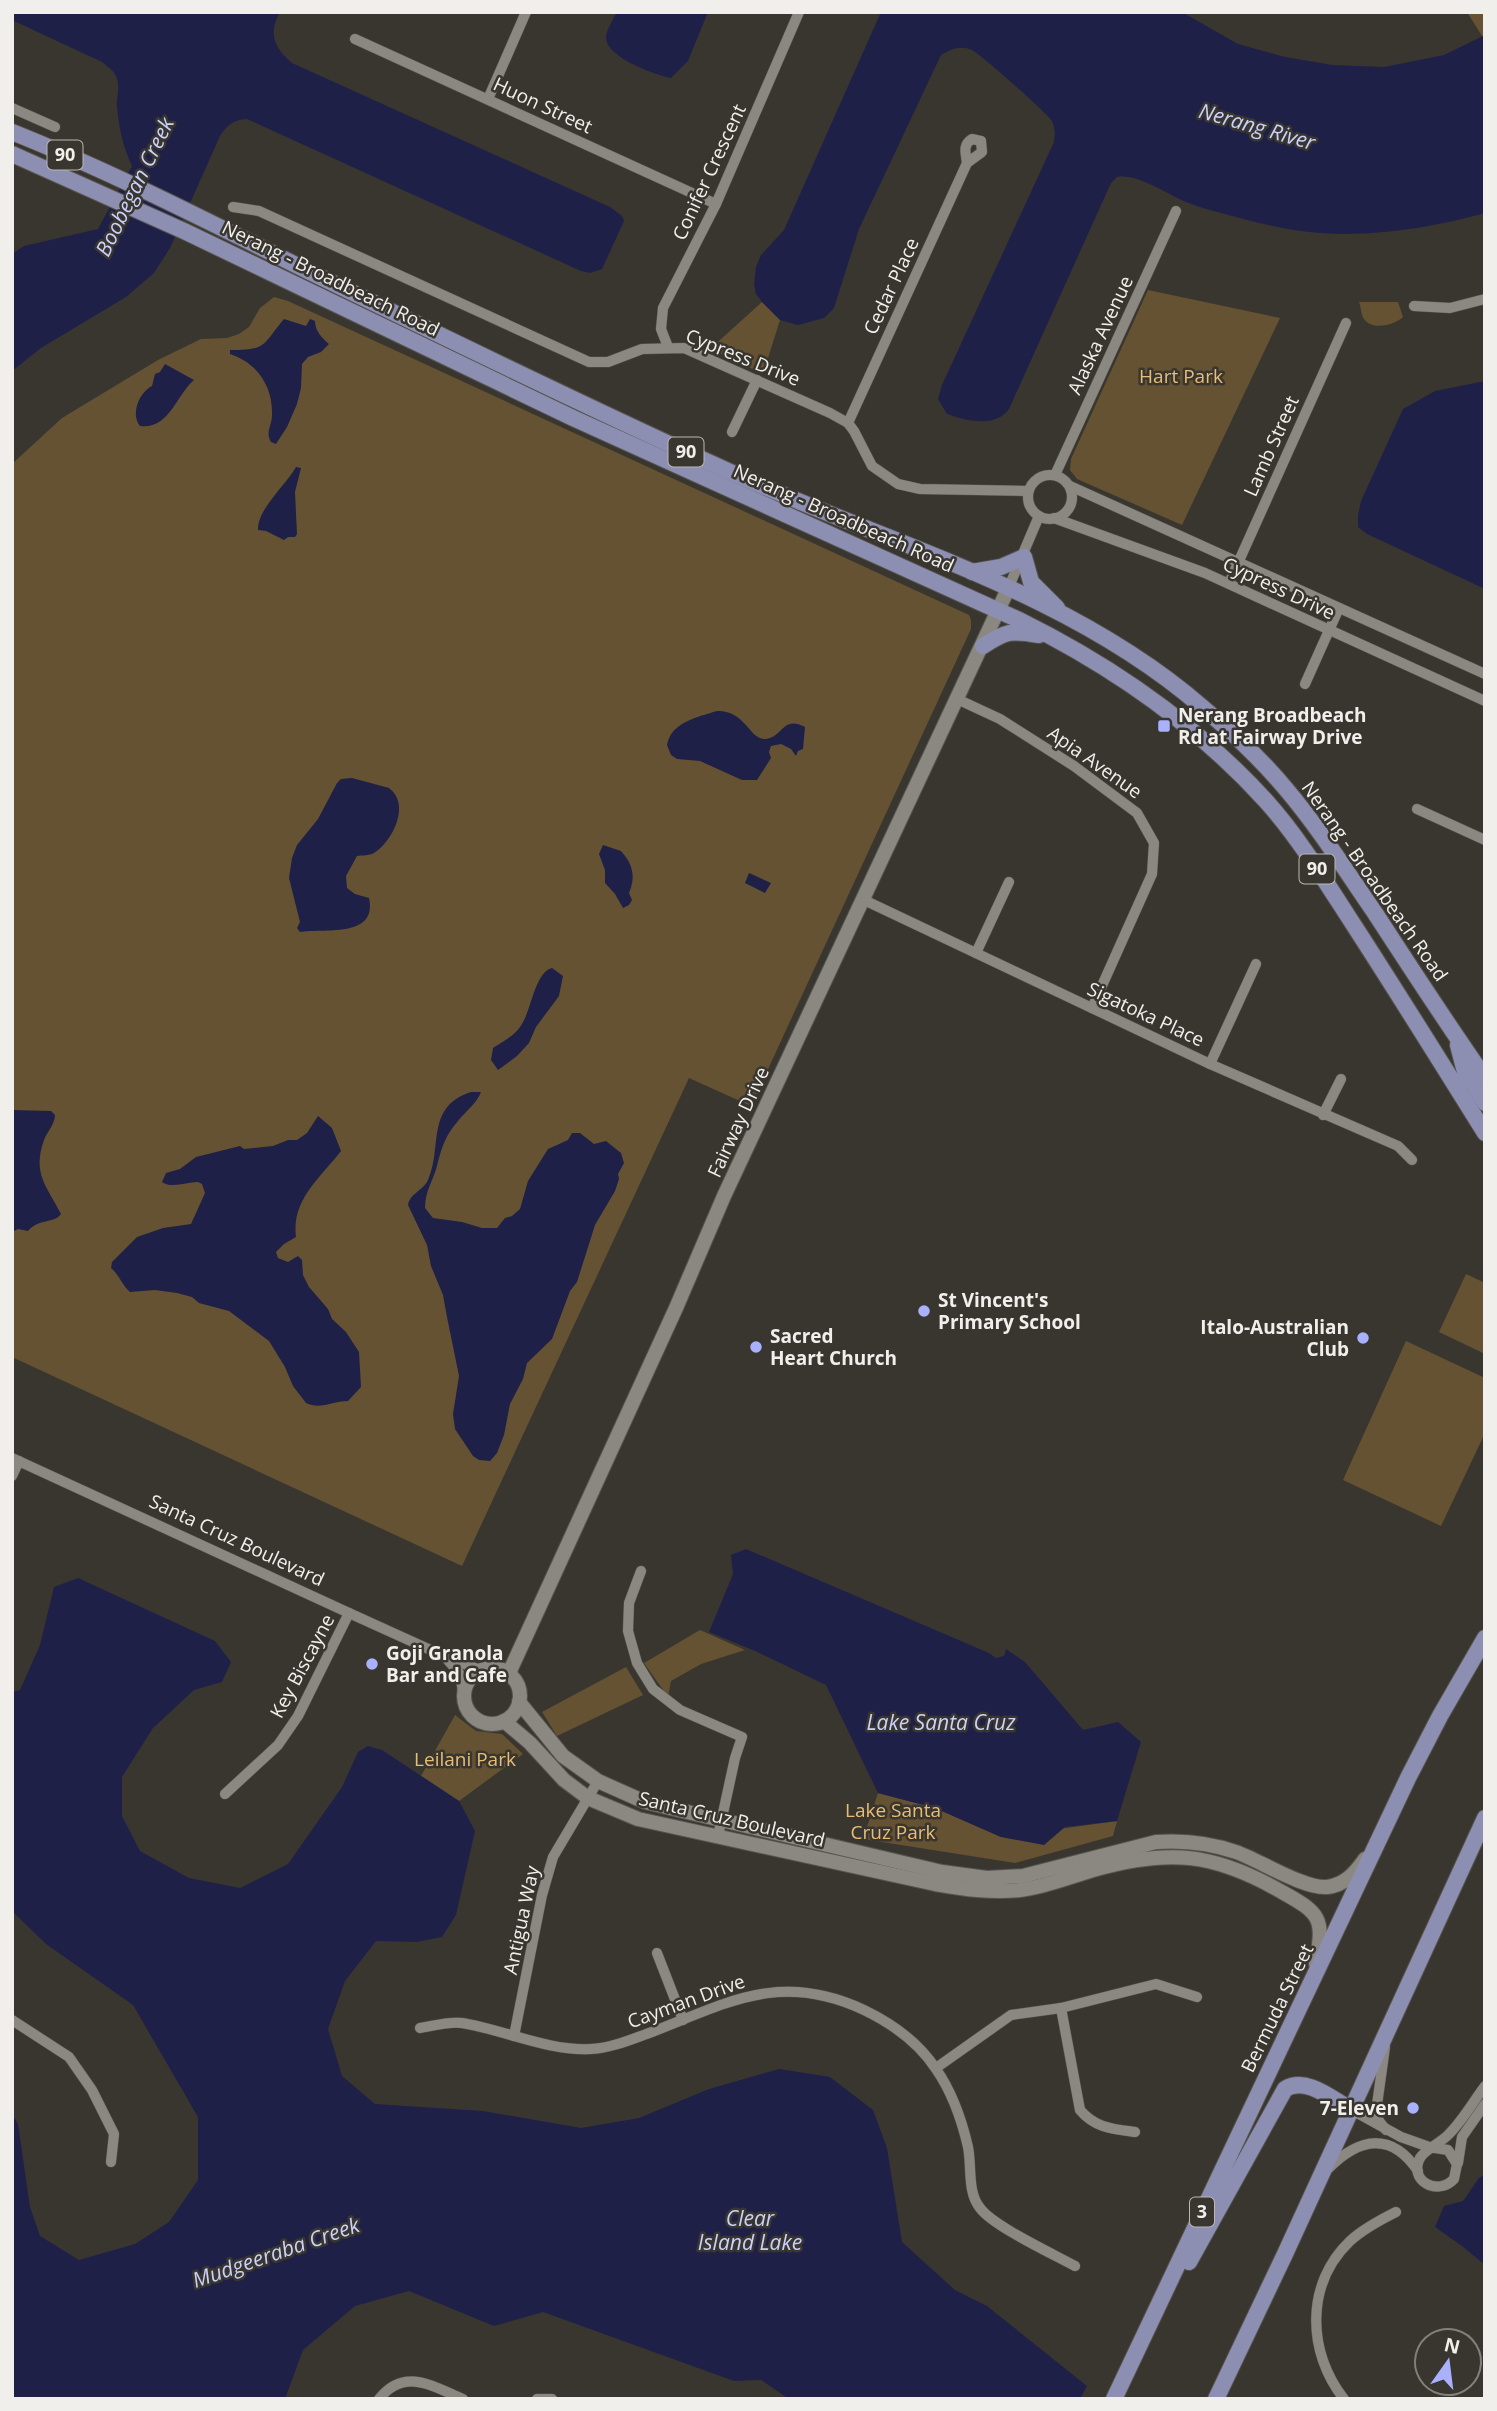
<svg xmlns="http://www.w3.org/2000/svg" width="1497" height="2411" viewBox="0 0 1497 2411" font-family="'Open Sans',sans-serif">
<rect width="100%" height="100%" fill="#393630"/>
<!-- green -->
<g fill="#655232">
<polygon points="1467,12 1485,12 1485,35 1482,36"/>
<polygon points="1148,290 1280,318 1182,525 1077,479 1070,470 1071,459"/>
<polygon points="274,297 288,301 969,615 971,620 971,629 751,1106 689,1078 462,1566 12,1357 12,464 62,418 158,360 201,339 227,338 239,334 249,327 260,308"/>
<polygon points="762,302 780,320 763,374 710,349"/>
<path d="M1359,302H1398L1403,317C1395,325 1372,331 1364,319C1361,315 1361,307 1359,302Z"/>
<polygon points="1466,1274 1485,1283 1485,1354 1439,1332"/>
<polygon points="1406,1341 1485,1378 1485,1433 1441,1526 1343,1480"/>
<polygon points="700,1630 745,1650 701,1664 671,1681 668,1697 644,1663"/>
<polygon points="626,1667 643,1695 557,1736 542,1712"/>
<polygon points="455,1715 476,1731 502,1734 523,1754 459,1801 421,1776"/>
<polygon points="878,1793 935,1808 1001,1837 1117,1821 1113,1836 1015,1863 863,1839"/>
</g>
<!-- water -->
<g fill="#1f2047">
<path d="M12,12H280C268,33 274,48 292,63L610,207L622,216L624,221L602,269L590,273L581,271L247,119C233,120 228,124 220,136L170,248L154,273L126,297L41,348L12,371V254L24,246L98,229L132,166C123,147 119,128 117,107C116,97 120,88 117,79C115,71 108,67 102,62L12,20Z"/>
<path d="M617,12H708L688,61L671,78C655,75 606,57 606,38C606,30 613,20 617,12Z"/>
<path d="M881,12H1182L1238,44L1285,57L1333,65L1384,67L1444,55L1485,35V213C1436,227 1373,237 1321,233C1286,231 1251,221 1217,212C1206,209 1196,206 1186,202C1167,194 1137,173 1117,177L1111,183L1009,409C995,428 967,421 947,414L938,399L942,385L1054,142C1055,134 1055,128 1052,121C1048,114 979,53 972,50C961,45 951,49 941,55L859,229L834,308L824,318L798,325L780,320L762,302L756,294L754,284L756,267L761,255L784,230Z"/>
<path d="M284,319L306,326L310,319L315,321C315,331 322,338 329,344L321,352L308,357L302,364L301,388L297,404L287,427L276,444L271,442C265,432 272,426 272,415C273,386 257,363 230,354V350C268,350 262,345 284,319Z"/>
<path d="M165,364L194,380C177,394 169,430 140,426C130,413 140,392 152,386L155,374L160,372Z"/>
<polygon points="1485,381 1485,589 1367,534 1358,527 1358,515 1361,501 1403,409 1435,391"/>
<path d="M296,467L301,468L295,492L297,534L295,537H288L284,540L266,531L258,530C257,509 287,484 296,467Z"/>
<path d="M717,711C745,710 749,739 765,739C783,738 782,715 805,727L803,749L798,751L796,756L791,749L781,744L771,746L769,752L771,758L757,780H742L700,761L677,759L671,755L667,745C671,722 698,717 717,711Z"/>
<path d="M352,778L389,788C411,804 393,841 374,853C368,856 363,855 357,856L346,876L347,888L355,894L369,898C378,939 322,928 300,932L297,928L300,922L289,878L292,858L297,845L318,819L337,783L341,779Z"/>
<path d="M603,845L621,851C633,864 636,877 629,893L632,900L629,905L623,908L615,894L605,883V870L599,854Z"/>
<polygon points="749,873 771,883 765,893 745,883"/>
<path d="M552,968L563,976L559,996L536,1027L529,1043L517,1056L498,1070L491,1060L493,1048C503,1041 513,1037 520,1027C532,1011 534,973 552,968Z"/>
<path d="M471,1092H481C477,1103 465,1112 458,1121C445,1136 442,1147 437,1166C433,1181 425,1191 425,1208L433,1218L462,1222L482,1228H497L505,1218L512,1216L520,1209L528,1181L548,1149L568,1140L572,1133H580L594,1144L606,1141L621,1153L624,1163L618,1174L619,1179L615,1191L595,1225L577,1282L570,1291L552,1339L527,1363L523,1379L510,1404L504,1435L497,1453L490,1461L479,1460L473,1456L455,1429L453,1414L459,1376L447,1317L443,1295L431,1266L427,1245L408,1205C410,1193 423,1191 428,1180C443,1147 425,1107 471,1092Z"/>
<path d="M12,1110L51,1111L55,1115C55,1124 47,1132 44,1140C32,1174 47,1186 61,1214C54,1224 39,1218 28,1231L18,1229L12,1232Z"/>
<path d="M318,1116L332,1128L341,1151C321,1177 291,1200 296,1237L284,1244L276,1252L278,1258L288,1262L298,1256L302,1260L303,1275L309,1287L328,1309L332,1319L346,1332L359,1352L361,1387L348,1401C332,1401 321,1410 306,1403L293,1386L285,1367L269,1341L229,1311L199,1303L192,1297L177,1293L155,1290L130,1292C122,1285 120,1276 111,1268L112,1262L137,1237L163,1228L191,1224L205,1193L202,1184L198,1182C186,1182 172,1189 162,1182L166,1173L180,1169L196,1157L240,1146L244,1149L273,1146L288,1140H297L307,1133Z"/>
<polygon points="746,1549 989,1653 996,1658 1004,1656 1006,1649 1025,1662 1083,1730 1118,1722 1141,1742 1117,1821 1065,1827 1044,1845 1001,1837 935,1808 878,1793 826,1685 755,1651 709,1632 733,1574 731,1555"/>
<polygon points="78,1578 215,1641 231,1662 222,1682 194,1690 153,1728 122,1777 122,1816 140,1851 189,1878 240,1888 288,1864 342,1787 358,1752 368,1746 382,1750 459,1801 475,1831 456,1915 442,1937 417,1942 376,1941 345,1981 328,2029 342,2076 375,2104 483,2111 581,2128 639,2118 709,2089 779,2069 830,2077 873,2110 887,2148 902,2242 955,2290 987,2306 1087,2386 1080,2399 789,2399 761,2380 734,2381 543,2312 494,2326 409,2291 355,2306 303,2350 285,2399 12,2399 12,2114 18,2124 30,2207 40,2236 79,2260 135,2244 169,2222 198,2180 198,2117 133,2005 46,1944 12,1911 12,1692 20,1690 40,1645 54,1587"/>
<polygon points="1485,2174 1485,2265 1462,2246 1435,2227 1444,2206 1463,2201 1479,2178"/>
</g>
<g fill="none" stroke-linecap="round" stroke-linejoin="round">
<defs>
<g id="street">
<polyline points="355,39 716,204"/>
<polyline points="488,99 526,12"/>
<polyline points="12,108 55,127"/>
<polyline points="233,207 259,211 589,362 608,362 642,349 684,348 830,413 848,423 854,431 872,466 898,484 920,489 1028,491"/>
<polyline points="1414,306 1450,308 1485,299"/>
<polyline points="668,347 661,329 663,308 716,204 799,12"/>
<path d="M848,423L967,163L982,152L981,141L972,139C962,145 966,154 967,163"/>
<polyline points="732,432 757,380"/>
<circle cx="1050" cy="497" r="22"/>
<polyline points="1055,475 1176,211"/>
<polyline points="1070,486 1485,674"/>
<polyline points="1054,518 1205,573 1485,701"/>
<polyline points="1229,583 1346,323"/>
<polyline points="1008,589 1039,516"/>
<polyline points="1305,684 1339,608"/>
<polyline points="957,699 1000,719 1074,766 1137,813 1154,843 1152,874 1092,1008"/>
<polyline points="1417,809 1485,840"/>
<polyline points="864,900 1210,1064 1398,1146 1412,1160"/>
<polyline points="976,953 1009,882"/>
<polyline points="1210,1064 1256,964"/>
<polyline points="1323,1115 1341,1079"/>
<polyline points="12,1458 349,1613 446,1657 480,1670"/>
<polyline points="12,1476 19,1461"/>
<polyline points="641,1571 629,1603 628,1631 637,1663 653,1689 680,1710 742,1737 735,1758 718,1836"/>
<polyline points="446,1658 459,1673 463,1690"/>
<polyline points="225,1794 278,1745 298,1716 349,1613"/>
<polyline points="657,1953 683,2020"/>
<path d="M1061,2008L1080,2110C1095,2128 1113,2129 1135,2132"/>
<polyline points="12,2020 69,2057 92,2090 114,2134 111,2162"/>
<path d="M420,2028C433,2026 449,2021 462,2023C505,2030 547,2051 591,2049C612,2048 632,2039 652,2032C729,2002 781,1971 864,2010C891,2023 919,2043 936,2069C952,2092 962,2121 968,2147C972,2167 967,2192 980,2208C993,2226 1053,2254 1075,2266"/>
<polyline points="514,2036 542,1895 553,1857 598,1781"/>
<polyline points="1385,2047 1376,2112 1379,2121 1386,2130"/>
<polyline points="936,2068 1011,2015 1061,2008 1156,1984 1197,1997"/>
<polyline points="1350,2109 1401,2137 1432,2148"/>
<path d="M1435,2148L1448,2150L1457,2164L1454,2179C1437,2197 1408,2180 1420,2158C1425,2149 1441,2143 1449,2134C1463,2120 1473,2102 1485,2086"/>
<polyline points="1458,2163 1462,2137 1485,2104"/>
<path d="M1329,2168C1359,2138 1391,2131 1418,2171"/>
<path d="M379,2399C404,2367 432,2386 463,2399"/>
<polyline points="537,2399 552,2399"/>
<path d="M1344,2399C1307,2352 1305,2284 1350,2241C1363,2229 1380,2220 1396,2212"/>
</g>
<g id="secondary">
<circle cx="492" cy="1696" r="28"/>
<polyline points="509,1673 676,1308 724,1196 1008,589"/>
<path d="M519,1702L563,1756L598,1781L645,1802L942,1872L987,1878L1023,1876L1156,1842C1184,1840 1210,1843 1236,1852C1259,1860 1304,1889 1327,1887C1345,1885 1355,1873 1365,1859"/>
<path d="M504,1721L530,1743L564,1780L588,1798L638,1819L935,1884C964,1889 991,1893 1020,1890C1045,1887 1069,1877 1093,1870C1168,1849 1213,1852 1282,1892C1322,1914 1324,1919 1316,1964"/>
</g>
<g id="primary">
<path d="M12,132C112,172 209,222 306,270C446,338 586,407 728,471C888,544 1067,590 1202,707C1232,732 1261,759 1286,789C1319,828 1346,871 1375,913C1411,968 1447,1024 1485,1078"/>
<path d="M12,154L184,231L573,418L1019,620C1112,666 1196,724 1266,801C1300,839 1327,884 1355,927C1399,995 1442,1064 1485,1133"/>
<polyline points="972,572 1001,567 1024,557 1031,582 1057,608"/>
<path d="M983,646C1006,631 1011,630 1039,635"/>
<polyline points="1458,1045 1465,1072 1485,1103"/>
<path d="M1189,2262L1285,2089C1306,2076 1332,2099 1350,2109"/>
<polyline points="1114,2399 1408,1778 1440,1716 1485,1638"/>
<polyline points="1216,2399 1285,2254 1485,1818"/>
</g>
</defs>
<!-- street casing -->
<use href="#street" stroke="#56544f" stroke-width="11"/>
<!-- secondary casing -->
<use href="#secondary" stroke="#56544f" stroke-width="16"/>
<!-- primary casing -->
<use href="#primary" stroke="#56544f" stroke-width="18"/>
<!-- street -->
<use href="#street" stroke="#8b8781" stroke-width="10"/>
<!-- secondary -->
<use href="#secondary" stroke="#8b8781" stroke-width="14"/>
<!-- primary -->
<use href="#primary" stroke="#8d8fb2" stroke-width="16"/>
</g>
<!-- markers -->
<g fill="#a9b0fc" stroke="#393630" stroke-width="2.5">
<rect x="1157" y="719" width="14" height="14" rx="3.5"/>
<circle cx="924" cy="1311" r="7"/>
<circle cx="1363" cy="1338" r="7"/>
<circle cx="756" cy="1347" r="7"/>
<circle cx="372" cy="1664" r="7"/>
<circle cx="1413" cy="2108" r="7"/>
</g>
<g text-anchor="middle" stroke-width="5" stroke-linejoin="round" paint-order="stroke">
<!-- shield labels -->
<g fill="#393630" stroke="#bab8b4" stroke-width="2">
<rect x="47.5" y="140.5" width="35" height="29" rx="5"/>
<rect x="668.5" y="437.5" width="35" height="29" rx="5"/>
<rect x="1299.5" y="854.5" width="35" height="29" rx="5"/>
<rect x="1190" y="2197.5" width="24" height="29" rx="5"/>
</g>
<g font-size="18" font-weight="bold" fill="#f1efec">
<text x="65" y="161">90</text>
<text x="686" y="458">90</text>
<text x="1317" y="875">90</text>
<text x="1202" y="2218">3</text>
</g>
<!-- street labels -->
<g font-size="19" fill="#f1efec" stroke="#393630">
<text transform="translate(543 105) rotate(25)" y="7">Huon Street</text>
<text transform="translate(709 172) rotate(-65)" y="7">Conifer Crescent</text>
<text transform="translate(331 278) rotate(26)" y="7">Nerang - Broadbeach Road</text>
<text transform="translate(891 286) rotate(-65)" y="7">Cedar Place</text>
<text transform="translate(1100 335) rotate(-65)" y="7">Alaska Avenue</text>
<text transform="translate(743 357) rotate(22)" y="7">Cypress Drive</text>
<text transform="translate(1271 446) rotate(-66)" y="7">Lamb Street</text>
<text transform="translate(844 518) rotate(24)" y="7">Nerang - Broadbeach Road</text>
<text transform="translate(1279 588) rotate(25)" y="7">Cypress Drive</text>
<text transform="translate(1095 762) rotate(35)" y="7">Apia Avenue</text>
<text transform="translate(1375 881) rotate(55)" y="7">Nerang - Broadbeach Road</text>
<text transform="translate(1146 1014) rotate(25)" y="7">Sigatoka Place</text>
<text transform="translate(738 1122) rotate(-65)" y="7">Fairway Drive</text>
<text transform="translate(237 1540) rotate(25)" y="7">Santa Cruz Boulevard</text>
<text transform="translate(302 1666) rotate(-62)" y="7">Key Biscayne</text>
<text transform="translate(732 1819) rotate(13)" y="7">Santa Cruz Boulevard</text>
<text transform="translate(521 1920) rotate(-78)" y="7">Antigua Way</text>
<text transform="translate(686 2001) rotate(-20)" y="7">Cayman Drive</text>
<text transform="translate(1277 2008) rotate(-64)" y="7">Bermuda Street</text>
</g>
<!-- park labels -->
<g font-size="19" fill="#e8bd76" stroke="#393630">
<text x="1181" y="383">Hart Park</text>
<text x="465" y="1766">Leilani Park</text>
<text x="893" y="1817">Lake Santa<tspan x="893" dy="22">Cruz Park</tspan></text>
</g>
<!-- poi labels -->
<g font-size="19" font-weight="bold" fill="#f1efec" stroke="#393630" text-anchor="start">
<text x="1178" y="722">Nerang Broadbeach<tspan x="1178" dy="22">Rd at Fairway Drive</tspan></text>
<text x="938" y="1307">St Vincent's<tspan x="938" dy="22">Primary School</tspan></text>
<text x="1349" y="1334" text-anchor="end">Italo-Australian<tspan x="1349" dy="22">Club</tspan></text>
<text x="770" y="1343">Sacred<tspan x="770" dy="22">Heart Church</tspan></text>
<text x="386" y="1660">Goji Granola<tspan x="386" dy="22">Bar and Cafe</tspan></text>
<text x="1399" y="2115" text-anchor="end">7-Eleven</text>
</g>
<!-- water labels -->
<g font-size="21" font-style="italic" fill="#cbd1fd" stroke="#393630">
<text transform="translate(1257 127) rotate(16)" y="7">Nerang River</text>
<text transform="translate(135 187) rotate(-64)" y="7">Boobegan Creek</text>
<text x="941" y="1730">Lake Santa Cruz</text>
<text x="750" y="2226">Clear<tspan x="750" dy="24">Island Lake</tspan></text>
<text transform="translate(276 2253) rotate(-19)" y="7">Mudgeeraba Creek</text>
</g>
</g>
<!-- border -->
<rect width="1497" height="2411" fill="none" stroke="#f1efec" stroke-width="28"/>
<!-- north arrow -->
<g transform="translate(1448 2362) rotate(14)"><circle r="33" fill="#393630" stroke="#83807b" stroke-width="2"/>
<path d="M0-5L12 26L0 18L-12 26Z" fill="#a9b0fc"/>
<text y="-10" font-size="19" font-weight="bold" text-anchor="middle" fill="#f1efec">N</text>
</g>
</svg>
